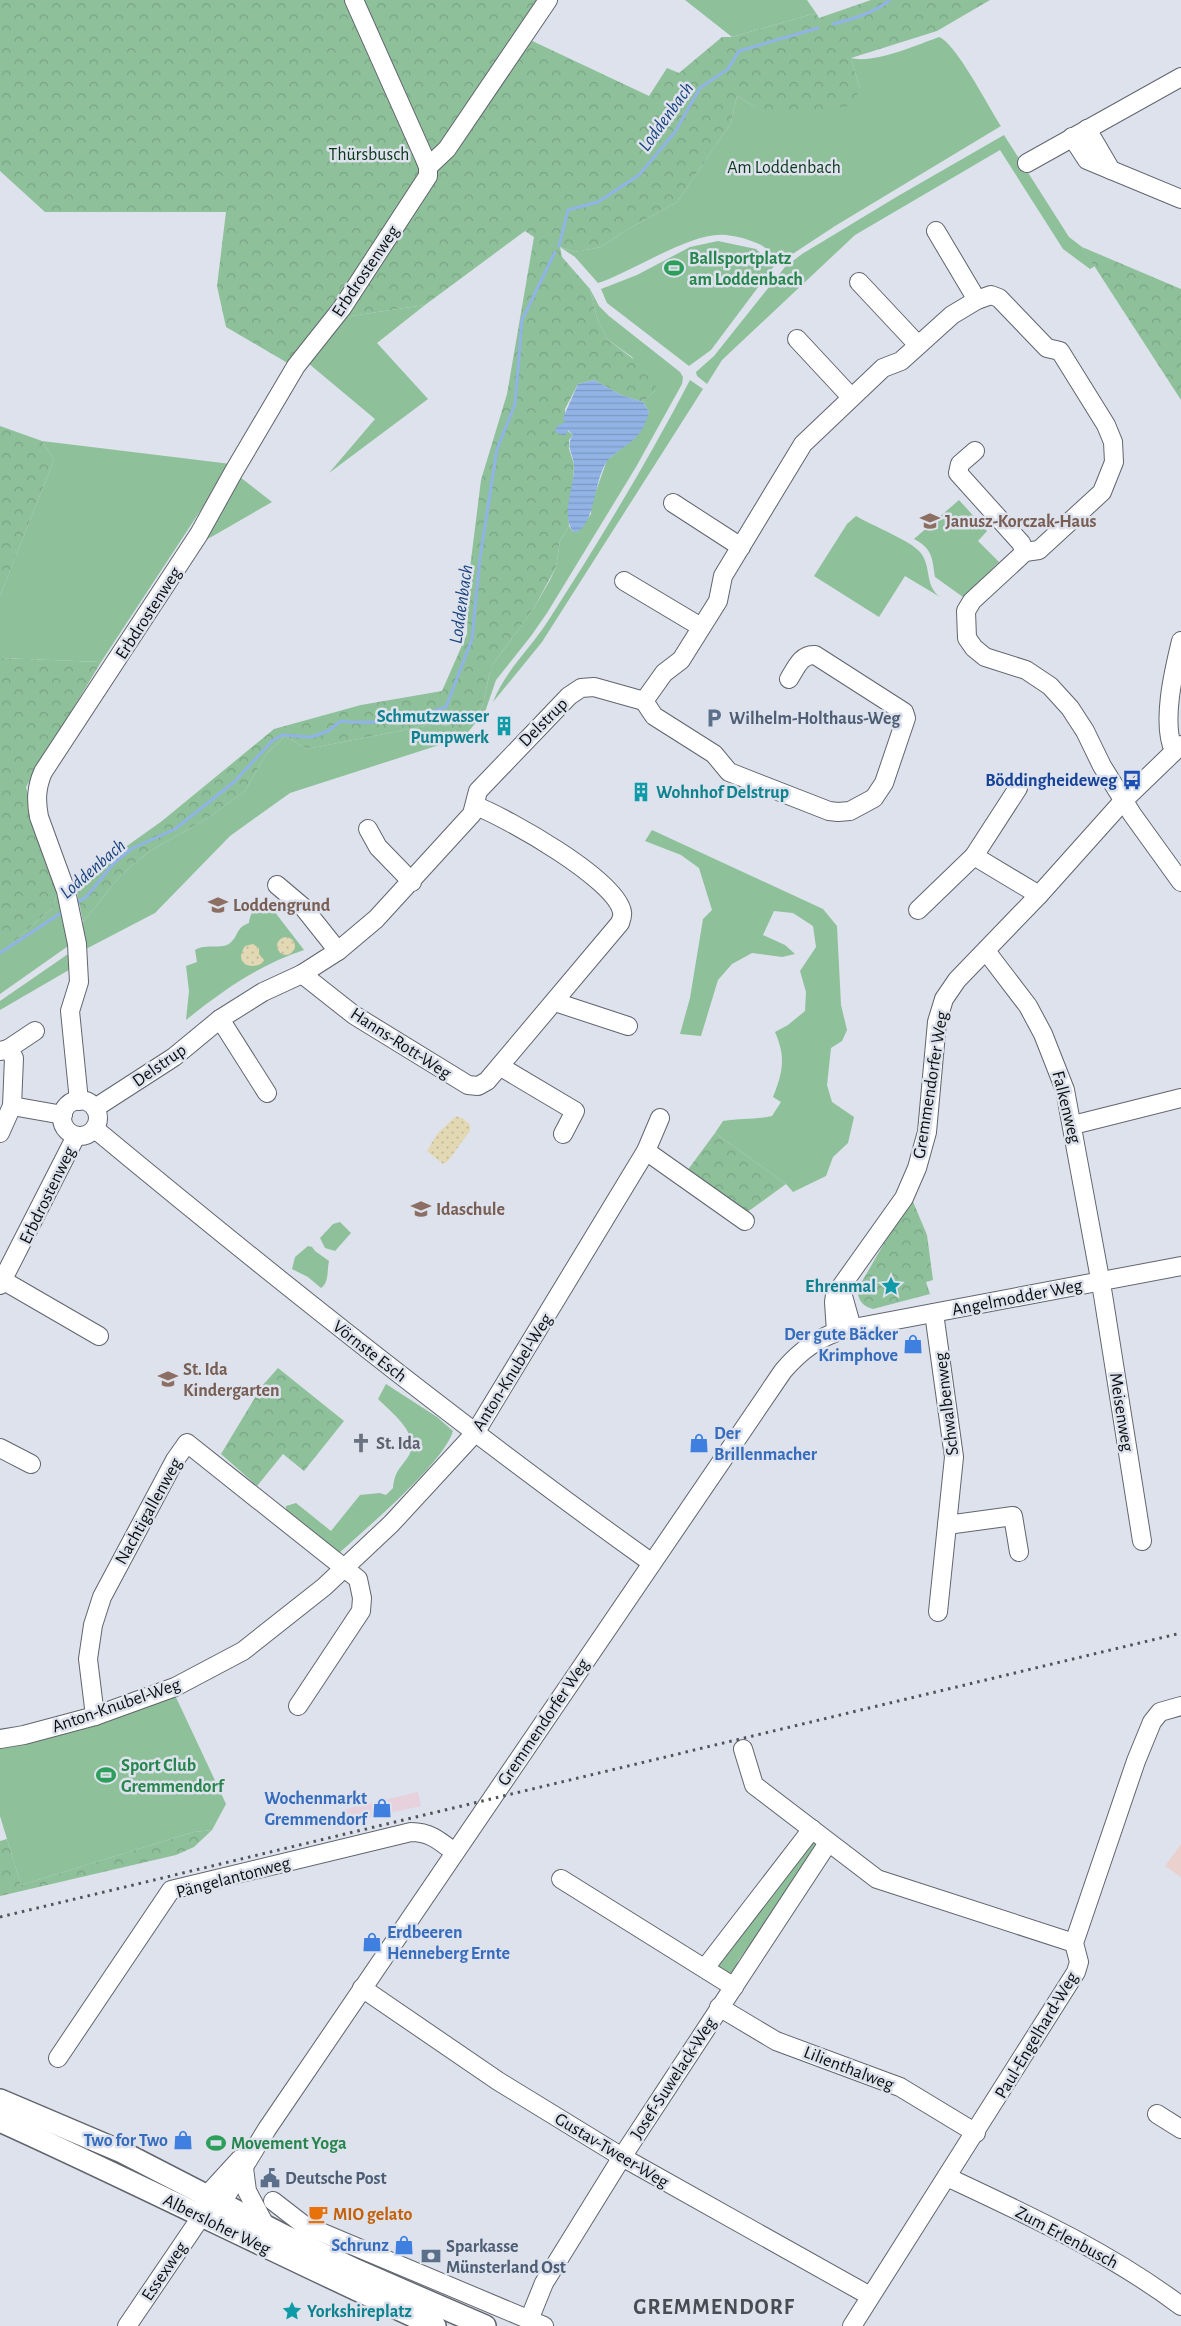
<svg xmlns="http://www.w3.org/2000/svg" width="1181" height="2326" viewBox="0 0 1181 2326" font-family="'Alegreya Sans',sans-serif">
<defs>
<pattern id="forest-crowns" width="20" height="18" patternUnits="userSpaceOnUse" patternTransform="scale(1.25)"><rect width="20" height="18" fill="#8ec09a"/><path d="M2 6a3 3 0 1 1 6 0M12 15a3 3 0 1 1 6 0" fill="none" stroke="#79a484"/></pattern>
<pattern id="sand-dots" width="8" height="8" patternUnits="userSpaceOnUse" patternTransform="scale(1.25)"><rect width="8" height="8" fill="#e2d8b3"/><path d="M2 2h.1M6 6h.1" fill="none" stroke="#c1b899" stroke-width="1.8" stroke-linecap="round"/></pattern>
<pattern id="water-rules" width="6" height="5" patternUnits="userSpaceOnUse" patternTransform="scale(1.25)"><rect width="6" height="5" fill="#91b3e5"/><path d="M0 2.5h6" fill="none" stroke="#7c99c3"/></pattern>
</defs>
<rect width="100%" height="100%" fill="#dde2ec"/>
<!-- commercial -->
<polygon fill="#e7d1dd" points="418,1792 421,1806 346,1823 342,1810"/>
<!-- industrial -->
<polygon fill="#ebd1ce" points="1181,1844 1181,1877 1165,1866"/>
<!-- green -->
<g fill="#8ec09a">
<polygon points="685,0 807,0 816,13 732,37"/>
<path d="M939,37C956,43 989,108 1001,126L835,226L785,259C775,259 768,248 759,244C748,239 737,236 726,235C691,231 633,272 598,283L575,257L560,247L575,252L601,247L623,232L677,202L731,123L737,96L756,107L860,89L851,58C873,64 917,45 939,37Z"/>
<polygon points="1004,135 1069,237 1082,247 1095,266 1090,269 1063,249 1000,150 855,235 722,360 707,384 697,376 696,372 714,356 785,267 802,254 898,196"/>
<polygon points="718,241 756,249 774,266 711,350 689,366 607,303 601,289 637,275 690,247"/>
<polygon points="590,289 599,306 609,316 680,372 683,377 682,384 636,467 547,613 531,636 496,680 485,712 473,726 483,704 491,667 534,608 550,580 556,567 560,541 569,526 573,532 577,532 591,514 591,505 607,460 617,452 649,412 643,402 655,391 632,357 607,339 597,318"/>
<polygon points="425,305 377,343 428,399 329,473 375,419 308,363 344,317"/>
<path d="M690,380L703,389L542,642L493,702C505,671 530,649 548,621C598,543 647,463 690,380Z"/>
<polygon points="42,441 231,464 101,662 0,658 0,596 54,460"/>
<polygon points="240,477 272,502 206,540"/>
<path d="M959,500L987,531L978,541L999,562L963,597L935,577C932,558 933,549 914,539Z"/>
<path d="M856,516C871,525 911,541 920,552C932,566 924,585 940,597L905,576L879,617L814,576L847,524Z"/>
<polygon points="435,724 449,726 464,737 290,793 230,836 155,913 84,950 83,922 121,875 150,851 208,818 245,791 266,754 285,736 307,749"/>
<path d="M652,830L823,909L837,926L841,1005L847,1030L842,1041L831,1048L827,1085L832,1102L854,1117L848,1143L833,1157L826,1176L793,1192L786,1184L715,1133L723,1121C740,1118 755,1120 772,1116L781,1102L773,1097C783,1072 786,1057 775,1032L788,1025L805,1011L806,992L800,971L816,947L813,926L793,913L774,911L763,935L785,945L795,954L782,957L752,953L732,964L718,980L701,1036L680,1034L690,998L703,919L712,910L699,868L681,855L645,841Z"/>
<polygon points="59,887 71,944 0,994 0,954 53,907"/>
<path d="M264,905L271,907L304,950C259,965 223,990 186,1020L189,991L186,966L197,962L195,950C206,943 222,950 230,943C239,936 235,928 249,923C250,913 254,908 264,905Z"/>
<polygon points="71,952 74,967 0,1010 0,1001"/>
<polygon points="340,1222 351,1233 335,1251 325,1248 320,1238 333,1224"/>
<path d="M308,1246L312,1247L315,1251L329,1261C327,1270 329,1283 321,1288L308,1277L292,1269L295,1257Z"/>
<path d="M386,1384L437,1417L453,1431C443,1464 365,1529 337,1555L286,1513V1506L296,1503L331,1531L360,1495L380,1493L386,1495L393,1488C395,1471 399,1470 408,1457C422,1435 392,1413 378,1399Z"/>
<polygon points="174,1693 226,1804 212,1830 194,1832 21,1885 0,1816 0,1747"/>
<polygon points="810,1841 818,1841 819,1848 738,1961 737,1968 732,1974 725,1975 720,1971 718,1966 722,1957"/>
</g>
<!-- forest -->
<g fill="url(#forest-crowns)">
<polygon points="0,0 551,0 526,38 649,96 667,68 679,73 722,37 732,37 816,13 819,18 871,0 990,0 937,31 851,58 860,89 851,106 781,115 756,107 737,96 731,123 677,202 623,232 601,247 575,252 560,247 562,257 590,289 597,318 607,339 657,377 655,391 643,402 621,395 594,380 578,384 565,409 566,422 561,426 573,435 569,440 569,449 574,464 573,485 568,508 569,526 560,541 556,567 534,608 491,667 483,704 473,726 464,737 449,726 435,724 307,749 285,736 266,754 245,791 208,818 150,851 121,875 83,922 75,883 162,821 274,729 361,705 442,691 467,634 469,576 481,480 507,394 534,237 525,231 425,305 344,317 291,365 226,327 217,286 226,212 45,212 0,171"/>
<polygon points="1082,247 1181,289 1181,400"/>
<polygon points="0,426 42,441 54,460 0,596"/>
<polygon points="0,658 101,662 26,787 42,848 59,887 53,907 0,954"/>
<polygon points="715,1133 786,1184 746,1213 687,1171"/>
<path d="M911,1197L927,1235L933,1280L926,1282L930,1294L873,1309C862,1306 859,1301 857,1290Z"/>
<polygon points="278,1368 344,1421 304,1471 283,1454 257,1486 221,1454 262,1386"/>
<polygon points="212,1830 194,1847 176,1855 0,1896 0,1841 7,1839 21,1885 194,1832"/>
</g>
<!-- sand -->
<g fill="url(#sand-dots)">
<circle cx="286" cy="946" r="9"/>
<path d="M253,944L259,948V954L264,960L263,963C248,971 234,962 245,946Z"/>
<polygon points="456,1116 464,1119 470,1125 470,1131 448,1161 443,1164 427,1151 437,1134"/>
</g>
<!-- water -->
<path fill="url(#water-rules)" d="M594,380L621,395L643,402L649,412C643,433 637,438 620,450C616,453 611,456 608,460C594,477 596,521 577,532H573C560,512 575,487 574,465C573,453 565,446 573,435L568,430L565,436L555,432L557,426L565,422L563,418L578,384Z"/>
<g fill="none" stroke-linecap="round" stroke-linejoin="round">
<!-- stream -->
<g stroke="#91b3e5" stroke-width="3">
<path d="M833,24C854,19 873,13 890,0"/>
<polyline points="559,246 568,210 598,202 639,175 675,132 700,88 728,69 739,51 818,28"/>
<path d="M74,905L87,896L114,863L131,849L175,829L234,782L272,741L282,735L312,737L328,731L341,721C376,725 413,719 446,707L472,639L480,558L497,449L515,404L522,320L555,252"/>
<polyline points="0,953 64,911"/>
</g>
<defs>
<g id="minor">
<polyline points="1087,129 1111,170 1181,199"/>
<polyline points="1072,137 1087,160 1111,170"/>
<polyline points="1027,163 1181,77"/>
<polyline points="428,167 447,149 548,0"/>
<polyline points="936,231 977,300"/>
<polyline points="859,282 918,345"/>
<polyline points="797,339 851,397"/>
<polyline points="975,451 960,464 958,473 1021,543 1025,552"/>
<polyline points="673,503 741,547"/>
<polyline points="624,581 701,627"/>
<path d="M644,701L654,716L714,754L729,772L829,811L838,812L850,811L874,798L884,783L906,718L904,712L815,655C801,654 796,668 789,679"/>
<path d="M1174,751C1161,723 1174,670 1181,641"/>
<polyline points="368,829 378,847 412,882"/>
<polyline points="974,856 1039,895"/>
<polyline points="277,885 303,907 338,951"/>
<polyline points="918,910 974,856 1018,788"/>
<polyline points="986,951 1028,1006 1043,1034 1065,1090 1103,1295 1142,1541"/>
<path d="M302,974L354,1015L468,1085L478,1086L487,1081L620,923C621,920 623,915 622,912C616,879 507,818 476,806"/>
<polyline points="555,1002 628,1026"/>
<polyline points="220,1019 267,1093"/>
<polyline points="8,1049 35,1031"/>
<polyline points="0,1051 8,1049 14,1058 12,1106"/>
<polyline points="501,1067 575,1111 563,1134"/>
<circle cx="80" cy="1118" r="18"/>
<path d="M79,1101L70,1011L79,982L77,944L66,891L39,817C36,801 36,788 43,772L199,534L234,471L296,366L342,308L428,176V167L424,157L354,0"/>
<polyline points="95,1108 174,1057 220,1019 263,992 302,974 338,951 376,919 472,814 478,791 569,696 581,688 594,687 644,701 664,673 681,660 718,601 723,576 803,444 883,368 901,361 952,315 977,300 991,295 999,298 1047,348 1060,351 1106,425 1113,442 1114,462 1102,492 1039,550 1025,552 972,601 966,611 967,638 974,648 985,657 1026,670 1050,686 1070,708 1085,731 1102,766 1132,814 1181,882"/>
<polyline points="1073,1125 1181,1098"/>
<path d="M95,1129C276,1279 460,1426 652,1563"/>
<polyline points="0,1133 12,1106 63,1115"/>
<polyline points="646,1151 745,1221"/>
<polyline points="4,1281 99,1336"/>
<polyline points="0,1285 76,1136"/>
<polyline points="841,1289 852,1328"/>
<polyline points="934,1313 954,1457 938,1612"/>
<polyline points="836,1332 834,1302 835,1295 904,1198 917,1168 927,1132 937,1022 944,999 957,980 1039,895 1124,800 1181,745"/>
<polyline points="0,1448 31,1464"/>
<polyline points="947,1525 1013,1516 1019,1552"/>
<polyline points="95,1716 88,1659 93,1625 102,1597 175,1460 187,1443 358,1579 362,1598 361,1611 298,1706"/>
<polyline points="0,1739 24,1735 95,1716 175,1687 243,1651 324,1587 391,1524 475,1433 646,1151 660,1118"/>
<polyline points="743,1749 754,1785 877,1879 1074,1943"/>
<polyline points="561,1879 734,1987"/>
<polyline points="705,1968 812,1829"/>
<polyline points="362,1988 498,2081 622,2157 870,2296"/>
<polyline points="719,2007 776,2041 900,2087 976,2133"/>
<path d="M58,2058L171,1890L411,1832C430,1832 440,1841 454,1852"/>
<polyline points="1157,2114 1181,2129"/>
<polyline points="244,2168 247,2191 266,2227"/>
<path d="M947,2177C1028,2215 1109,2252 1181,2306"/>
<polyline points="273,2201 304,2225 544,2326"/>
<polyline points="203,2207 207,2195 240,2159"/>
<polyline points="529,2320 544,2283 622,2157 828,1843"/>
<path d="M127,2326L201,2217L220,2202L228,2193L267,2129L783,1371C799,1352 818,1337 843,1330L1181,1266"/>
<polyline points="852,2326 1076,1972 1079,1962 1074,1943 1136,1761 1152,1722 1160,1712 1181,1706"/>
</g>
<g id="major">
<polyline points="0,2100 120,2151 287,2237 356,2270 485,2326"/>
<path d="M0,2121C146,2187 289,2260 435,2326"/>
</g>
</defs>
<!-- minor casing -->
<use href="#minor" stroke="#61656e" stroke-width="20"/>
<!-- major casing -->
<use href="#major" stroke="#61656e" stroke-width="24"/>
<!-- minor -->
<use href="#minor" stroke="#fff" stroke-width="18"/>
<!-- major -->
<use href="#major" stroke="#fff" stroke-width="21"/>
<!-- rail -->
<polyline stroke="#505359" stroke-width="3" stroke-dasharray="2.5 5" stroke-linecap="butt" points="0,1917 1181,1633"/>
</g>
<!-- icons -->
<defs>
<symbol id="stadium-bare" viewBox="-9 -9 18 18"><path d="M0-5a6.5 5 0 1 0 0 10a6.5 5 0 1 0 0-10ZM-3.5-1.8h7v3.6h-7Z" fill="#2e9e5b" stroke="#dde2ec" stroke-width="2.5" paint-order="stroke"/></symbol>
<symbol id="school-bare" viewBox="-9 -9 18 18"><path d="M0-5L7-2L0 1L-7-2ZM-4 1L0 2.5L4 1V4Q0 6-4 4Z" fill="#8d6e63" stroke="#dde2ec" stroke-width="2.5" paint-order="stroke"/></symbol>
<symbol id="parking-bare" viewBox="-9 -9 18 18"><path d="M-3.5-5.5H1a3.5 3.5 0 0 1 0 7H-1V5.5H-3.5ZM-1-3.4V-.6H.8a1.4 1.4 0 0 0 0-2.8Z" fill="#5c6f8a" stroke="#dde2ec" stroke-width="2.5" paint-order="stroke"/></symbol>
<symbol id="building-bare" viewBox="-9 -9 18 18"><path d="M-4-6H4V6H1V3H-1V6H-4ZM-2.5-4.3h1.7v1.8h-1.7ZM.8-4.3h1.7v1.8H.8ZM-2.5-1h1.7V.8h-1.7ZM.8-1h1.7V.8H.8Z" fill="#0f9aa8" stroke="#dde2ec" stroke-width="2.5" paint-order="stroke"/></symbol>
<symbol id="bus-bare" viewBox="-9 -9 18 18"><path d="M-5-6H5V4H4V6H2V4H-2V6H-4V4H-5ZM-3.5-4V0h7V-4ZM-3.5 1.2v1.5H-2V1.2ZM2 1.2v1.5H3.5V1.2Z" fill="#1a4fb4" stroke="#dde2ec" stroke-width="2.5" paint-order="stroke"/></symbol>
<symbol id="sight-bare" viewBox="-9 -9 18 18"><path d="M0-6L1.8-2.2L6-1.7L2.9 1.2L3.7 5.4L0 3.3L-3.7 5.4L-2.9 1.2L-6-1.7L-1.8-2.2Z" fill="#0f9aa8" stroke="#dde2ec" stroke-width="2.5" paint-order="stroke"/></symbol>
<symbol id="shop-bare" viewBox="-9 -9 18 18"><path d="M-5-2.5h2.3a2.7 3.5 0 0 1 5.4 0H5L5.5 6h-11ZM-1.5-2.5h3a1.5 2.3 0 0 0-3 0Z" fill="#3f7fe0" stroke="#dde2ec" stroke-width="2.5" paint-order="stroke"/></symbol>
<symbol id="church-bare" viewBox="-9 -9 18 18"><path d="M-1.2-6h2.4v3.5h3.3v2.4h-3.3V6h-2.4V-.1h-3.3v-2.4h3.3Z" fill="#6b7280" stroke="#dde2ec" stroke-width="2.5" paint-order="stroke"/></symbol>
<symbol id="civic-bare" viewBox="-9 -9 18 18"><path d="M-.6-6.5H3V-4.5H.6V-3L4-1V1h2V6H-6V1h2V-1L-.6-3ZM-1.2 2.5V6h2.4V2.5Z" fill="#5c6f8a" stroke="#dde2ec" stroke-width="2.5" paint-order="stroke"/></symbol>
<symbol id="cafe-bare" viewBox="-9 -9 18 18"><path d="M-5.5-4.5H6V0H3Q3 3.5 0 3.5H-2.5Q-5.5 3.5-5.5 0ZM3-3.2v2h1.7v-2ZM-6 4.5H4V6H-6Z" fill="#e8710a" stroke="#dde2ec" stroke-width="2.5" paint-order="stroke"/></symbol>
<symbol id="bank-bare" viewBox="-9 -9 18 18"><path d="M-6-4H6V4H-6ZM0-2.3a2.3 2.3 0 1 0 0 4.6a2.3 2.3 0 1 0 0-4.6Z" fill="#5c6f8a" stroke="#dde2ec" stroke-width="2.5" paint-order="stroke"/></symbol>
</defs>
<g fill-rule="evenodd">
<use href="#stadium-bare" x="660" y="254" width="28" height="28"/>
<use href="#school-bare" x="916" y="507" width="28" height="28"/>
<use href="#parking-bare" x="700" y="704" width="28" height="28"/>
<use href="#building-bare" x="490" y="712" width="28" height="28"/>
<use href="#bus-bare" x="1118" y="766" width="28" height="28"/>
<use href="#building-bare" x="627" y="778" width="28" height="28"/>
<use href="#school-bare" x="204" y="891" width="28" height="28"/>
<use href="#school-bare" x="407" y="1195" width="28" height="28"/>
<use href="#sight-bare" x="877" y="1272" width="28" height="28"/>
<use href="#shop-bare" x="899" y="1330" width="28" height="28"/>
<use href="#school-bare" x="154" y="1365" width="28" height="28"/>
<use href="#church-bare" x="347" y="1429" width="28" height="28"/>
<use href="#shop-bare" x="685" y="1429" width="28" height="28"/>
<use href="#stadium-bare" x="92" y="1761" width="28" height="28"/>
<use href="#shop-bare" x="368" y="1794" width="28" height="28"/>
<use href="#shop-bare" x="358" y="1928" width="28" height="28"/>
<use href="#shop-bare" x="169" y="2126" width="28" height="28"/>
<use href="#stadium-bare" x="202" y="2129" width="28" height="28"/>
<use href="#civic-bare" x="256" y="2164" width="28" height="28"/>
<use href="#cafe-bare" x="304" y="2200" width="28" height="28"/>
<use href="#shop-bare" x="390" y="2231" width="28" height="28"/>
<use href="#bank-bare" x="417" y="2242" width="28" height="28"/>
<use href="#sight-bare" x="278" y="2297" width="28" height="28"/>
</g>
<g text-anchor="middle" stroke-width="5" stroke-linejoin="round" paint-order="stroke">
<!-- park labels -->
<g font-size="18" fill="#0e381d" stroke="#dde2ec">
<text x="369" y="160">Thürsbusch</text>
<text x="784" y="173">Am Loddenbach</text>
</g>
<!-- leisure labels -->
<g font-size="18" font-weight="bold" fill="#27864d" stroke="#dde2ec" text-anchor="start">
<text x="689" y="264">Ballsportplatz<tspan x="689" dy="21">am Loddenbach</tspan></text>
<text x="121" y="1771">Sport Club<tspan x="121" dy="21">Gremmendorf</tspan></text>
<text x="231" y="2149">Movement Yoga</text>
</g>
<!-- street labels -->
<g font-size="18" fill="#0c0e11" stroke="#dde2ec">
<text transform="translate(365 271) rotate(-56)" y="6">Erbdrostenweg</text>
<text transform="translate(148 613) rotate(-57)" y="6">Erbdrostenweg</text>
<text transform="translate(543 722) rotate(-45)" y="6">Delstrup</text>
<text transform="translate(401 1043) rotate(33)" y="6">Hanns-Rott-Weg</text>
<text transform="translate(159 1065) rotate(-35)" y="6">Delstrup</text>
<text transform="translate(930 1085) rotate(-81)" y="6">Gremmendorfer Weg</text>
<text transform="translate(1067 1107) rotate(76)" y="6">Falkenweg</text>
<text transform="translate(47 1195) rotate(-64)" y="6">Erbdrostenweg</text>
<text transform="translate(1017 1297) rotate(-11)" y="6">Angelmodder Weg</text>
<text transform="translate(370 1351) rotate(38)" y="6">Vörnste Esch</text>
<text transform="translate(512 1372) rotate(-58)" y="6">Anton-Knubel-Weg</text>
<text transform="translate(946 1404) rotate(-97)" y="6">Schwalbenweg</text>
<text transform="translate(1122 1412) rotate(81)" y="6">Meisenweg</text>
<text transform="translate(148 1511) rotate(-61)" y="6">Nachtigallenweg</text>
<text transform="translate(116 1705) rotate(-19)" y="6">Anton-Knubel-Weg</text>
<text transform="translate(543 1722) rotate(-56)" y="6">Gremmendorfer Weg</text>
<text transform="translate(233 1877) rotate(-15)" y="6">Pängelantonweg</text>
<text transform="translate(1036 2035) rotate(-59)" y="6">Paul-Engelhard-Weg</text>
<text transform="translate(849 2068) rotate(21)" y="6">Lilienthalweg</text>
<text transform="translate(673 2078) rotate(-57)" y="6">Josef-Suwelack-Weg</text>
<text transform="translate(612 2150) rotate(31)" y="6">Gustav-Tweer-Weg</text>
<text transform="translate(217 2224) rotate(26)" y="6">Albersloher Weg</text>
<text transform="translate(1067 2237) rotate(28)" y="6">Zum Erlenbusch</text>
<text transform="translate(164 2271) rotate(-56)" y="6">Essexweg</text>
</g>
<!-- education labels -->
<g font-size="18" font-weight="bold" fill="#785e54" stroke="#dde2ec" text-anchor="start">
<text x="945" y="527">Janusz-Korczak-Haus</text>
<text x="233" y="911">Loddengrund</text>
<text x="436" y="1215">Idaschule</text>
<text x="183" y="1375">St. Ida<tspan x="183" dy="21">Kindergarten</tspan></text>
</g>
<!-- culture labels -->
<g font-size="18" font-weight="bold" fill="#0d838f" stroke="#dde2ec" text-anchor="end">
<text x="489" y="722">Schmutzwasser<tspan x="489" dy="21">Pumpwerk</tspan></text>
<text x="656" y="798" text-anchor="start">Wohnhof Delstrup</text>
<text x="876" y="1292">Ehrenmal</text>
<text x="307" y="2317" text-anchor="start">Yorkshireplatz</text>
</g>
<!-- service labels -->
<g font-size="18" font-weight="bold" fill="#4e5e75" stroke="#dde2ec" text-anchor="start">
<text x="729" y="724">Wilhelm-Holthaus-Weg</text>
<text x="285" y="2184">Deutsche Post</text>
<text x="446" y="2252">Sparkasse<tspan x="446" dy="21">Münsterland Ost</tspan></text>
</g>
<!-- transit labels -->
<g font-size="18" font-weight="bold" fill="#164399" stroke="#dde2ec" text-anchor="end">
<text x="1117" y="786">Böddingheideweg</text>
</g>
<!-- shop labels -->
<g font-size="18" font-weight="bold" fill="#366cbe" stroke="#dde2ec" text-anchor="end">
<text x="898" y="1340">Der gute Bäcker<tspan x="898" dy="21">Krimphove</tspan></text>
<text x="714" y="1439" text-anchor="start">Der<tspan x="714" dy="21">Brillenmacher</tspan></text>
<text x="367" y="1804">Wochenmarkt<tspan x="367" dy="21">Gremmendorf</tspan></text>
<text x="387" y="1938" text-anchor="start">Erdbeeren<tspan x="387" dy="21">Henneberg Ernte</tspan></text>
<text x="168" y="2146">Two for Two</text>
<text x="389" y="2251">Schrunz</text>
</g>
<!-- worship labels -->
<g font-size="18" font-weight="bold" fill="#5b616d" stroke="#dde2ec" text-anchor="start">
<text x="376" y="1449">St. Ida</text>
</g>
<!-- food labels -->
<g font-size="18" font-weight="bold" fill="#c56008" stroke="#dde2ec" text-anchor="start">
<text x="333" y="2220">MIO gelato</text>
</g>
<!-- water labels -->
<g font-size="19" font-style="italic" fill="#1a437f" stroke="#dde2ec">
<text transform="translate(665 116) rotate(-54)" y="7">Loddenbach</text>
<text transform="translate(460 604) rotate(-82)" y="7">Loddenbach</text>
<text transform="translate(92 868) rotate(-41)" y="7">Loddenbach</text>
</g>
<!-- district labels -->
<g font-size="22" font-weight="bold" letter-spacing="1" fill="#484c54" stroke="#dde2ec">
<text x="714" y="2314">GREMMENDORF</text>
</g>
</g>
</svg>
